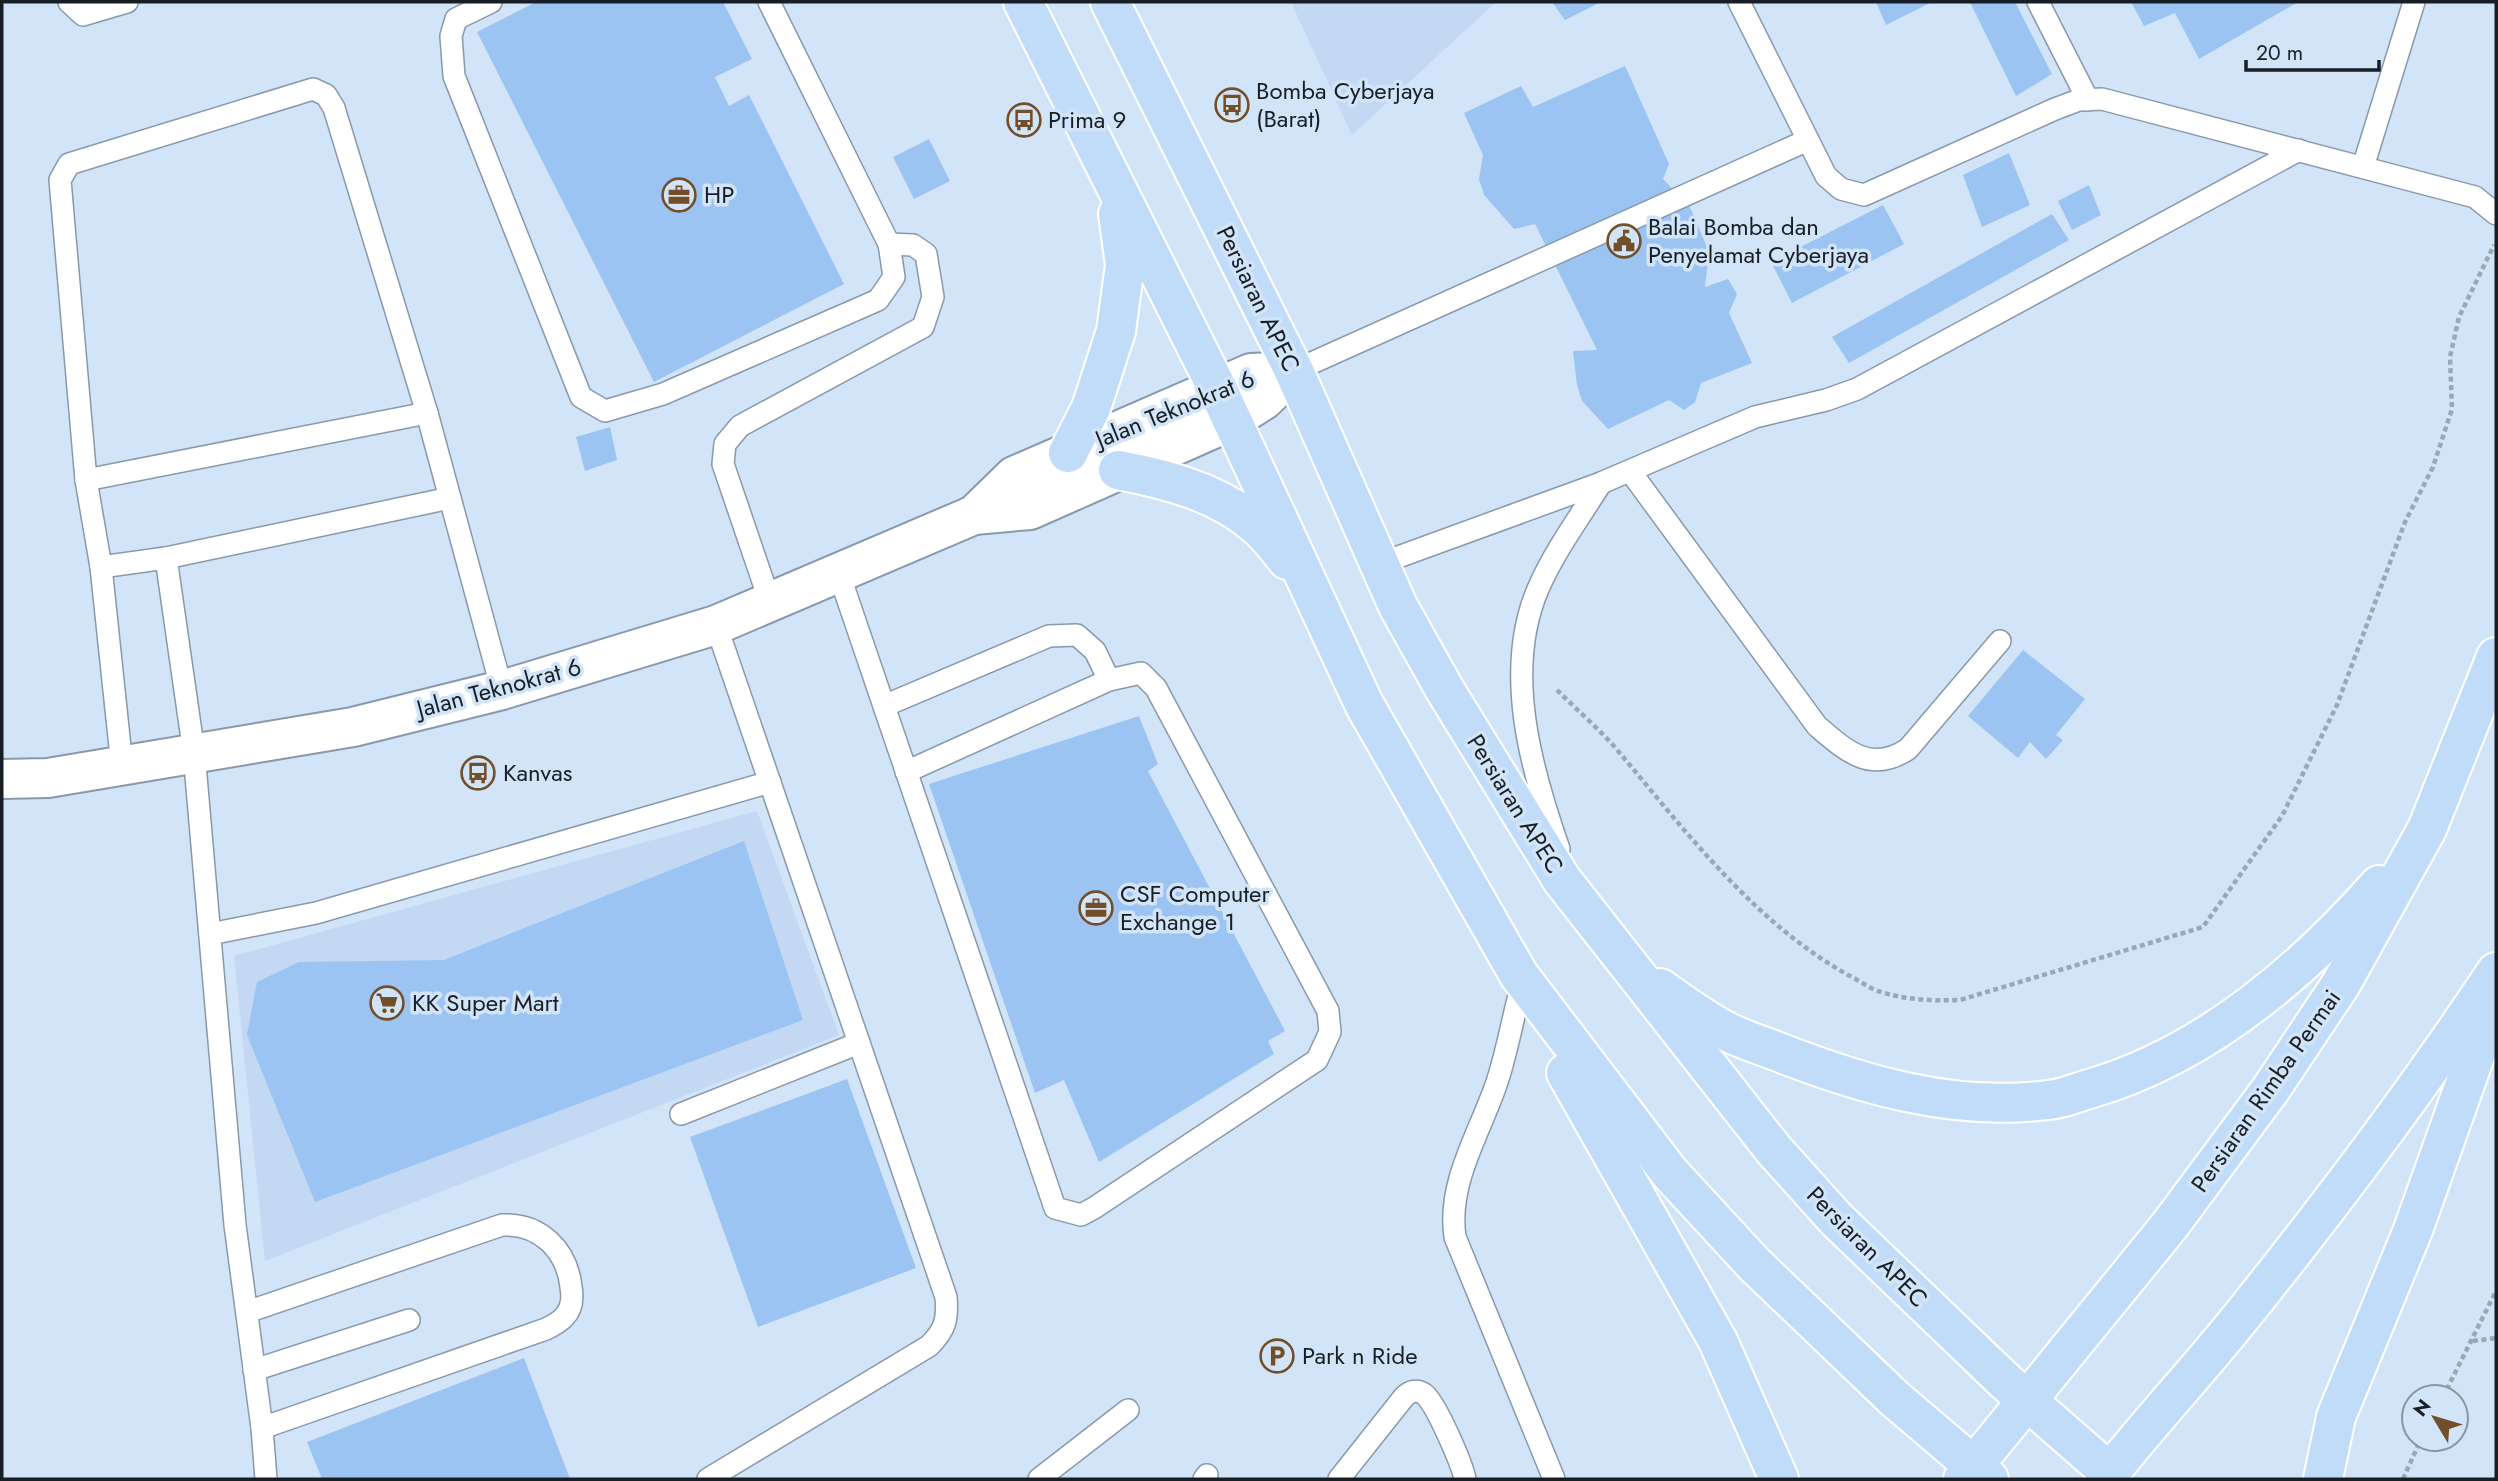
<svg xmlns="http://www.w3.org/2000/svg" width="2498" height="1481" viewBox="0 0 2498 1481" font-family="Jost,sans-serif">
<rect width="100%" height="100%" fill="#d2e4f8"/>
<!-- built -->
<g fill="#c2d8f3">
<polygon points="1291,2 1496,2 1352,135"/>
<polygon points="757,811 839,1035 265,1261 234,956"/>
</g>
<!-- building -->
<g fill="#9bc4f2">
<polygon points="536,2 723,2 752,59 715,77 729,106 749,95 844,284 654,382 477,32"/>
<polygon points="1552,2 1601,2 1565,20"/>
<polygon points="1876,2 1932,2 1886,25"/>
<polygon points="1970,2 2015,2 2052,74 2016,96"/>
<polygon points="2131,2 2298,2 2199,59 2175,13 2144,26"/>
<polygon points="1625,66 1669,164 1663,179 1690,207 1709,252 1705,287 1728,279 1737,294 1729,313 1752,363 1701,383 1695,402 1684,410 1669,400 1608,429 1582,401 1577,385 1573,351 1597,350 1535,224 1514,229 1484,195 1479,179 1483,155 1464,113 1521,86 1533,107"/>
<polygon points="929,139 950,181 914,199 893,157"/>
<polygon points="2009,153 2030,205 1982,227 1963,175"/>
<polygon points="2089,185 2101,215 2072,230 2058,201"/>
<polygon points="1883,205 1904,244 1792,303 1771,262"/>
<polygon points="2052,214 2069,240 1849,363 1832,337"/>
<polygon points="610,427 617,460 585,471 576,437"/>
<polygon points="2023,650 2085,699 2056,735 2063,740 2046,759 2030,742 2018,758 1968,716"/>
<polygon points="1139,716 1158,764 1148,771 1285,1031 1268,1041 1274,1054 1099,1162 1064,1080 1035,1093 929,784"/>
<polygon points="744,841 803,1020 315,1202 247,1035 257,982 299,962 444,960"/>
<polygon points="847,1079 916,1268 758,1327 690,1137"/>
<polygon points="524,1358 570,1479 322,1479 307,1442"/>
</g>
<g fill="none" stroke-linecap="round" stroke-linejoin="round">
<defs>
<g id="lane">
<polyline points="69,2 83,15 127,2"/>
<polyline points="491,2 456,19 451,36 454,76 581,397 605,411 663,394 878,300 894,277 889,244 769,2"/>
<polyline points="1739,2 1826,176 1841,189 1864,195 2055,109 2079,100 2102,99 2475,197 2496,214"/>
<polyline points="2038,2 2088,100"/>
<polyline points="2363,167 2414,2"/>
<polyline points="1294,371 1808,140"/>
<path d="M1630,471L1817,726C1846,751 1871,774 1908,749L2000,641"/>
<polyline points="86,480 427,413"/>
<polyline points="166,558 194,753 235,1225 262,1428 266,1479"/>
<polyline points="1379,564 1601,483 1755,417 1826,400 1857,389 2299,150"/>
<polyline points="101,567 166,558 450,498"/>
<polyline points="839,574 1055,1208 1081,1215 1094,1208 1317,1060 1330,1032 1328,1011 1156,688 1141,673 1109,680 906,772"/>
<polyline points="770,602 723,464 725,444 740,426 923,327 933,297 926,254 913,245 889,244"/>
<polyline points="884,706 1049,636 1077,635 1095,651 1109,680"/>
<polyline points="122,766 101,567 86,480 60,180 69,164 313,89 326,95 334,108 427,413 502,690"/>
<path d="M1559,849C1531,769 1503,671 1538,589C1554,552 1579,518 1601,483"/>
<polyline points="210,934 316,913 770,782"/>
<path d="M1520,992C1512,1021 1507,1052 1497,1082C1480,1133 1447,1182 1455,1237L1554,1479"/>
<polyline points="681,1114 859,1043"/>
<path d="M247,1312L502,1225C540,1223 567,1250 571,1287C573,1298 572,1309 564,1317C560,1322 552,1326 546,1329L262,1428"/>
<polyline points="254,1370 409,1320"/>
<path d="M708,1479L929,1346C945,1330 948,1320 946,1297L716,625"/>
<polyline points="1039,1479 1128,1410"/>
<polyline points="1204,1479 1207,1475"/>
<path d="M1339,1479L1404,1397C1410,1391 1417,1389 1424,1394C1436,1403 1462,1464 1465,1479"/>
</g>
<g id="street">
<polyline points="974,515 1014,476 1251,373 1294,371"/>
<polyline points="2,779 48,778 353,727 502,690 716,625 974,515 1030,510 1231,421 1264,400 1294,371"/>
</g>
<g id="primary">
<polyline points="1023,2 1217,388 1364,704 1519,975 1670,1173 1754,1264 1895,1399 1989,1479"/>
<polyline points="1110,2 1294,371 1398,606 1445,690 1562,880 1774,1150 1837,1220 2006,1382 2110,1473"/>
<polyline points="1068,453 1091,408 1116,331 1125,265 1118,214"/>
<path d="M1118,470C1167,479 1220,493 1258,527C1269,536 1278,549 1287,560"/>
<path d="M1660,988C1680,1002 1700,1017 1722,1029C1738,1038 1758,1044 1776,1051C1862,1085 1955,1112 2048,1100C2062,1099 2076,1093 2089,1089C2204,1056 2301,973 2379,885"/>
<polyline points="1566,1073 1718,1341 1779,1479"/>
<polyline points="1963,1479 2170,1225 2271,1089 2341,984 2427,829 2496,657"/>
<path d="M2105,1479C2148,1424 2197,1372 2241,1317C2331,1205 2417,1091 2496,972"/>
<polyline points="2323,1479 2336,1417 2413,1230 2496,997"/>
</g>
</defs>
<!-- lane casing -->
<use href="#lane" stroke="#8899ac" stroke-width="24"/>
<!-- street casing -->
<use href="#street" stroke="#8899ac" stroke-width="42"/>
<!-- primary casing -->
<use href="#primary" stroke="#fff" stroke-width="42"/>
<!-- path -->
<g stroke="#99a7b7" stroke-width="4.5" stroke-dasharray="5 3.5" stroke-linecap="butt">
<path d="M1557,690C1579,712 1604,733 1624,758C1690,837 1757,924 1848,975C1859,980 1870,989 1881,992C1907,1000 1933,1001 1960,1000L2203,927L2282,816L2337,705L2405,522L2433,467L2452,409L2450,357L2459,317L2494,245"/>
<polyline points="2473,1341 2496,1338"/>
<polyline points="2443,1397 2496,1291"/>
<polyline points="2403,1479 2421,1439"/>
</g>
<!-- lane -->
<use href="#lane" stroke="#fff" stroke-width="21"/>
<!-- street -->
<use href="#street" stroke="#fff" stroke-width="38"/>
<!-- primary -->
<use href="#primary" stroke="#c1dcf9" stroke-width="38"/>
</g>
<!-- icons -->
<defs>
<symbol id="bus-ring" viewBox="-11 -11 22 22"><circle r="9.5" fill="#d2e4f8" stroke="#724e29" stroke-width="1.5"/><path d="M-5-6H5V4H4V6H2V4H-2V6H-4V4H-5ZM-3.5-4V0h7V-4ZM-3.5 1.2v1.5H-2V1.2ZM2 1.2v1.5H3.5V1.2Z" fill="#724e29"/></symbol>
<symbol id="office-ring" viewBox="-11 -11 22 22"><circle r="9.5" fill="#d2e4f8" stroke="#724e29" stroke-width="1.5"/><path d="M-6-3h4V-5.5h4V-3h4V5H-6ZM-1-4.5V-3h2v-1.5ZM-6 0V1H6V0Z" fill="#724e29"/></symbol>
<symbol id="civic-ring" viewBox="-11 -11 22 22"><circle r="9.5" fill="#d2e4f8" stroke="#724e29" stroke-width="1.5"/><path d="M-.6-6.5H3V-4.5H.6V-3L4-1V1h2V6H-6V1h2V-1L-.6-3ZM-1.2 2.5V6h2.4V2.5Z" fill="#724e29"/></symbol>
<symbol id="supermarket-ring" viewBox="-11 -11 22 22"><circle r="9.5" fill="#d2e4f8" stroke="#724e29" stroke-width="1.5"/><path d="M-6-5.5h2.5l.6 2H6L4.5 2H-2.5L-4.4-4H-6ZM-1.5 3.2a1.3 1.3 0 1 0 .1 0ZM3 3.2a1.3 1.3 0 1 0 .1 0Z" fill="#724e29"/></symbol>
<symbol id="parking-ring" viewBox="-11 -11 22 22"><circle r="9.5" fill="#d2e4f8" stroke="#724e29" stroke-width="1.5"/><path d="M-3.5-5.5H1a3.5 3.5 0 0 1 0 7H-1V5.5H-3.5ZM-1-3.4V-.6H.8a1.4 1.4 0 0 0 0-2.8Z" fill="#724e29"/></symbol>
</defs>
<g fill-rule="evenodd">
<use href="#bus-ring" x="1213" y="86" width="38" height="38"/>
<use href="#bus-ring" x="1005" y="101" width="38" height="38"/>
<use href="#office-ring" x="660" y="176" width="38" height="38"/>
<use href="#civic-ring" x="1605" y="222" width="38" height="38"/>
<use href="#bus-ring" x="459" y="754" width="38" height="38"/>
<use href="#office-ring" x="1077" y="889" width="38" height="38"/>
<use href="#supermarket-ring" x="368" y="984" width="38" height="38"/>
<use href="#parking-ring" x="1258" y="1337" width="38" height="38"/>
</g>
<g text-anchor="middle" stroke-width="7" stroke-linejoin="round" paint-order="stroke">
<!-- poi labels -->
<g font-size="24" fill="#181e25" stroke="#d2e4f8" text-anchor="start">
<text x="1256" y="99">Bomba Cyberjaya<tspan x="1256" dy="28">(Barat)</tspan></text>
<text x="1048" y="128">Prima 9</text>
<text x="704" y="203">HP</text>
<text x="1648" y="235">Balai Bomba dan<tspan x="1648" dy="28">Penyelamat Cyberjaya</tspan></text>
<text x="503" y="781">Kanvas</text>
<text x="1120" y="902">CSF Computer<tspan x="1120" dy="28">Exchange 1</tspan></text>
<text x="412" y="1011">KK Super Mart</text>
<text x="1302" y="1364">Park n Ride</text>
</g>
<!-- street labels -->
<g font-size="24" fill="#181e25" stroke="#d2e4f8">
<text transform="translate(1258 299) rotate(64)" y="8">Persiaran APEC</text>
<text transform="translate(1175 409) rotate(-22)" y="8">Jalan Teknokrat 6</text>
<text transform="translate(499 688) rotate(-15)" y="8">Jalan Teknokrat 6</text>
<text transform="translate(1515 804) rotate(58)" y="8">Persiaran APEC</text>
<text transform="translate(2266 1091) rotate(-55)" y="8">Persiaran Rimba Permai</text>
<text transform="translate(1867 1247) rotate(45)" y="8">Persiaran APEC</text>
</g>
</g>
<!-- border -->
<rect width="2498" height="1481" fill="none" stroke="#181e25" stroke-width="7"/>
<!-- north arrow -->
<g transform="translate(2435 1418) rotate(308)"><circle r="33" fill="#d2e4f8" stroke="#8895a4" stroke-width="2"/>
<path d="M0-5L12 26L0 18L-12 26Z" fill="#724e29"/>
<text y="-10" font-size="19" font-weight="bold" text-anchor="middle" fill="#181e25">N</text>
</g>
<!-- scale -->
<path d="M2246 60v10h133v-10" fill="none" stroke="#181e25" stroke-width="3.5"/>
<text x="2256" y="60" font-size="21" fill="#181e25" stroke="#d2e4f8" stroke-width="5" paint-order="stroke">20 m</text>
</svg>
